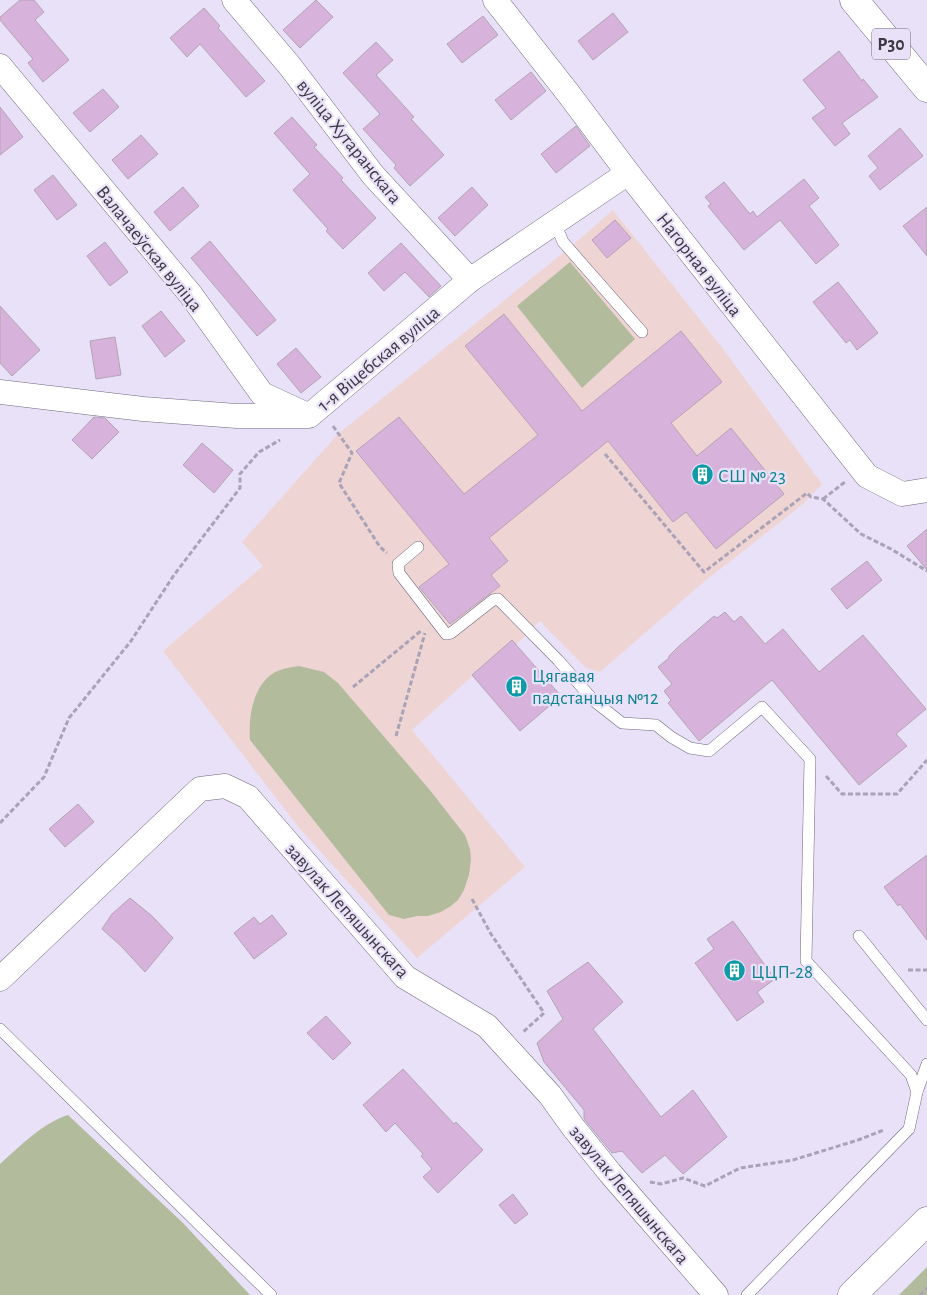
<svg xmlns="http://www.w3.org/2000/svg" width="927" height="1295" viewBox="0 0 927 1295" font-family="'Alegreya Sans',sans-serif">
<rect width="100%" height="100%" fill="#e9e1f8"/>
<!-- education -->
<polygon fill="#efd4d4" points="613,210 720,345 822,484 803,504 705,581 600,672 586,668 540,621 516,645 512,641 412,730 525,867 417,958 300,829 163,651 263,566 242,542 338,434 568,249"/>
<!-- green -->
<g fill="#b2bc9c">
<polygon points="570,262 635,339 582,388 517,306"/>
<path d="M299,666L324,672L338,683L429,789L465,835L470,849L471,859L469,875L464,890L458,900L451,906L441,912L428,916H417L404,919L389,915L250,740C248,718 253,687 272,674C280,669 290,667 299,666Z"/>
<path d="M68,1115L183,1223L250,1295H0V1164C19,1147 44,1122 68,1115Z"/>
<polygon points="927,1267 927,1295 899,1295"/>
</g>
<!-- building -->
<g fill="#d7b3dc" stroke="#b3a3b5">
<polygon points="20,0 34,0 44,12 35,20 69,60 43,82 28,63 33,59 0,20 0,17"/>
<polygon points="316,0 333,17 300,48 283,30"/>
<polygon points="204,8 220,26 218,28 265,81 246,97 200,44 187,57 170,38"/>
<polygon points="613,13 628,32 593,60 578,41"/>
<polygon points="483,16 498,35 462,63 447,44"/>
<polygon points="376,42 393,60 376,75 414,117 411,119 444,155 410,186 394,168 396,165 363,129 380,114 343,73"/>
<polygon points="839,51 862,81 863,79 878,97 842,123 850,134 835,146 812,118 826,108 803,80"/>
<polygon points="531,72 546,91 511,120 495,100"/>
<polygon points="103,89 119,107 90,132 73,113"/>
<polygon points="0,107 23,137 0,155"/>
<polygon points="292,117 317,145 314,147 343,178 341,180 376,218 343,249 326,231 328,229 293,190 310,174 274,133"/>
<polygon points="576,126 590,146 556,173 541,154"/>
<polygon points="900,128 923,156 880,190 869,176 878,168 868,156"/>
<polygon points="141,135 158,154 128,179 112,160"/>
<polygon points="53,175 77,205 57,220 34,190"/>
<polygon points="804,179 819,198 809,206 839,245 816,264 780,220 744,250 708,206 711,204 705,197 724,182 750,214 753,211 757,217"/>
<polygon points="183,187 199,206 170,231 154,212"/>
<polygon points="472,187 488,205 455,236 438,218"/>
<polygon points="927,207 927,256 903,226"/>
<polygon points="615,220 631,238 607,258 592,240"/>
<polygon points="210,241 276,320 257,336 191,258"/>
<polygon points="105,242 128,272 110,286 87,256"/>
<polygon points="401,243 441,286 429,297 405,272 384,291 368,273"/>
<polygon points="838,282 878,333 857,350 850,340 846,343 813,302"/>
<polygon points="0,306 40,350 12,376 0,363"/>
<polygon points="161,311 185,341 165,357 142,326"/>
<polygon points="504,314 582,411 681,331 722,382 671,423 697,456 731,428 784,494 716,549 686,512 673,522 608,441 489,538 508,561 491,575 500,586 450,624 419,587 449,564 356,451 399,417 464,494 538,435 465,346"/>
<polygon points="115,337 121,375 96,379 90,341"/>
<polygon points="296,348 321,377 301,393 277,364"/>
<polygon points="94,417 105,418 119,432 92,459 72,440"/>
<polygon points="202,443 233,470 214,493 183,465"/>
<polygon points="927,529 927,570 907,546"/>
<polygon points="867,561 882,580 847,609 831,589"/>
<polygon points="725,612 734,622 741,616 765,644 783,629 819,672 863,635 926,709 896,734 907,746 859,785 772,680 699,741 668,703 671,700 664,691 672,684 658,667 669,658 669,656 678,647 714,616 717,618"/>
<polygon points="512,640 561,696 520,731 472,675"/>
<polygon points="78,804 94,822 65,847 49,829"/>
<polygon points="927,855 927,940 900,904 898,906 884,887"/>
<polygon points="130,898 152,916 173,938 145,972 121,946 102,929 112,914"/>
<polygon points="272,915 287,934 254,959 234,933 254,917 260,924"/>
<polygon points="733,921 775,979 757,992 764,1002 737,1021 695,963 714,949 707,939"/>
<polygon points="588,962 623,1002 593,1029 661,1117 693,1090 727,1137 683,1174 665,1155 642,1173 622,1151 612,1153 584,1119 584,1110 544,1062 537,1043 563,1019 547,991"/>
<polygon points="326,1016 351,1043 333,1060 307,1033"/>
<polygon points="403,1069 454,1124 456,1122 483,1150 438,1193 423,1177 432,1169 421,1156 423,1154 395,1123 386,1132 363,1105"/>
<polygon points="513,1194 528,1214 515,1224 499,1205"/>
</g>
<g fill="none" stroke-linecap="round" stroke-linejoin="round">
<defs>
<g id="service">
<polyline points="555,223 563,242 642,332"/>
<polyline points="418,547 398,564 399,573 446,634 451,633 493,600 498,599 558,660 594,701 622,723 656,725 671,737 690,748 709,751 762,707 810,759 806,961 911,1075 917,1092 909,1129 747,1295"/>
<polyline points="859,936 927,1020"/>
<polyline points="0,1029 271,1295"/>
<polyline points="917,1092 927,1064"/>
</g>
<g id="minor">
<polyline points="234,0 289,65 373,175 470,280"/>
<polyline points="495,0 568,93 628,173 867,476 902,494 927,490"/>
<polyline points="0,66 191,295 262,394 303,413"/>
<polyline points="0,392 143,409 237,416 309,416 470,280 628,173"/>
<polyline points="0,979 200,789 225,786 248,797 405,977 487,1026 550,1095 573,1127 610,1173 716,1295"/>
</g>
<g id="primary">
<polyline points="854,0 927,88"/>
<polyline points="852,1295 927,1221"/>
</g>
</defs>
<!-- service casing -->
<use href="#service" stroke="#6f687c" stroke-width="12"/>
<!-- minor casing -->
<use href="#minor" stroke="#6f687c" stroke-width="25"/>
<!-- primary casing -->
<use href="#primary" stroke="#6f687c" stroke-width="29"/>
<!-- path -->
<g stroke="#a9a3b5" stroke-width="3" stroke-dasharray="5 2.5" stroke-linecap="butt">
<polyline points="333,426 352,453 339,483 380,547 387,553"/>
<polyline points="605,454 704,572 807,493 811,497 823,499 861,534 891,549 927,571"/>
<polyline points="823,499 845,482"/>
<polyline points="353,687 422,630"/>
<polyline points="396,736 425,633"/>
<polyline points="826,776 842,794 897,794 927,760"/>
<polyline points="0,823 44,777 69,718 131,641 174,575 240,488 240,474 259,452 280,440"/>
<polyline points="472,899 491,934 544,1013 522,1033"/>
<polyline points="908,970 927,970"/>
<polyline points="650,1182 661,1184 683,1178 705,1186 740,1168 793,1160 858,1140 884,1130"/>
<polyline points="920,1295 927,1288"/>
</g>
<!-- service -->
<use href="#service" stroke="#fff" stroke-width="11"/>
<!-- minor -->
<use href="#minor" stroke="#fff" stroke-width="24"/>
<!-- primary -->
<use href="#primary" stroke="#fff" stroke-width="28"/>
</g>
<!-- icons -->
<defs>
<symbol id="building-disc" viewBox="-11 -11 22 22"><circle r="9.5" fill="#0f9aa8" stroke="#e9e1f8"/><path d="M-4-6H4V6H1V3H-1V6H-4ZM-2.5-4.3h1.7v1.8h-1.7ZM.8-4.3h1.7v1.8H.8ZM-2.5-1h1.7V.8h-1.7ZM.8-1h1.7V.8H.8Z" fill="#fff"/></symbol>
</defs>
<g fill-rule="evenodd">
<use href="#building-disc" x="690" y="462" width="25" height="25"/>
<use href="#building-disc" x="504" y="674" width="25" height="25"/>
<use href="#building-disc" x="722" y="958" width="25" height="25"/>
</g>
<g text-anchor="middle" stroke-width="4.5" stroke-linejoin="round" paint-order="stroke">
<!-- shield labels -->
<rect fill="#e9e1f8" stroke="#706b79" stroke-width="1" x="872" y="28.5" width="38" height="31" rx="4"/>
<g font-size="18" font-weight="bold" fill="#3c3942">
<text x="891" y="50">Р30</text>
</g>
<!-- street labels -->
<g font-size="19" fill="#3c3942" stroke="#e9e1f8">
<text transform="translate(350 141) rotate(51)" y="7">вуліца Хутаранскага</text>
<text transform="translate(150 248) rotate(51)" y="7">Валачаеўская вуліца</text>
<text transform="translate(700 264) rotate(52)" y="7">Нагорная вуліца</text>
<text transform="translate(378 358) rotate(-40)" y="7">1-я Віцебская вуліца</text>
<text transform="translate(348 910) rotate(48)" y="7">завулак Лепяшынскага</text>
<text transform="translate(630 1194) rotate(50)" y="7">завулак Лепяшынскага</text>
</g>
<!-- culture labels -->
<g font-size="19" fill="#0d838f" stroke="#e9e1f8" text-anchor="start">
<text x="718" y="482">СШ № 23</text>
<text x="532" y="682">Цягавая<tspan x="532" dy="22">падстанцыя №12</tspan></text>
<text x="751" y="978">ЦЦП-28</text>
</g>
</g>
</svg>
